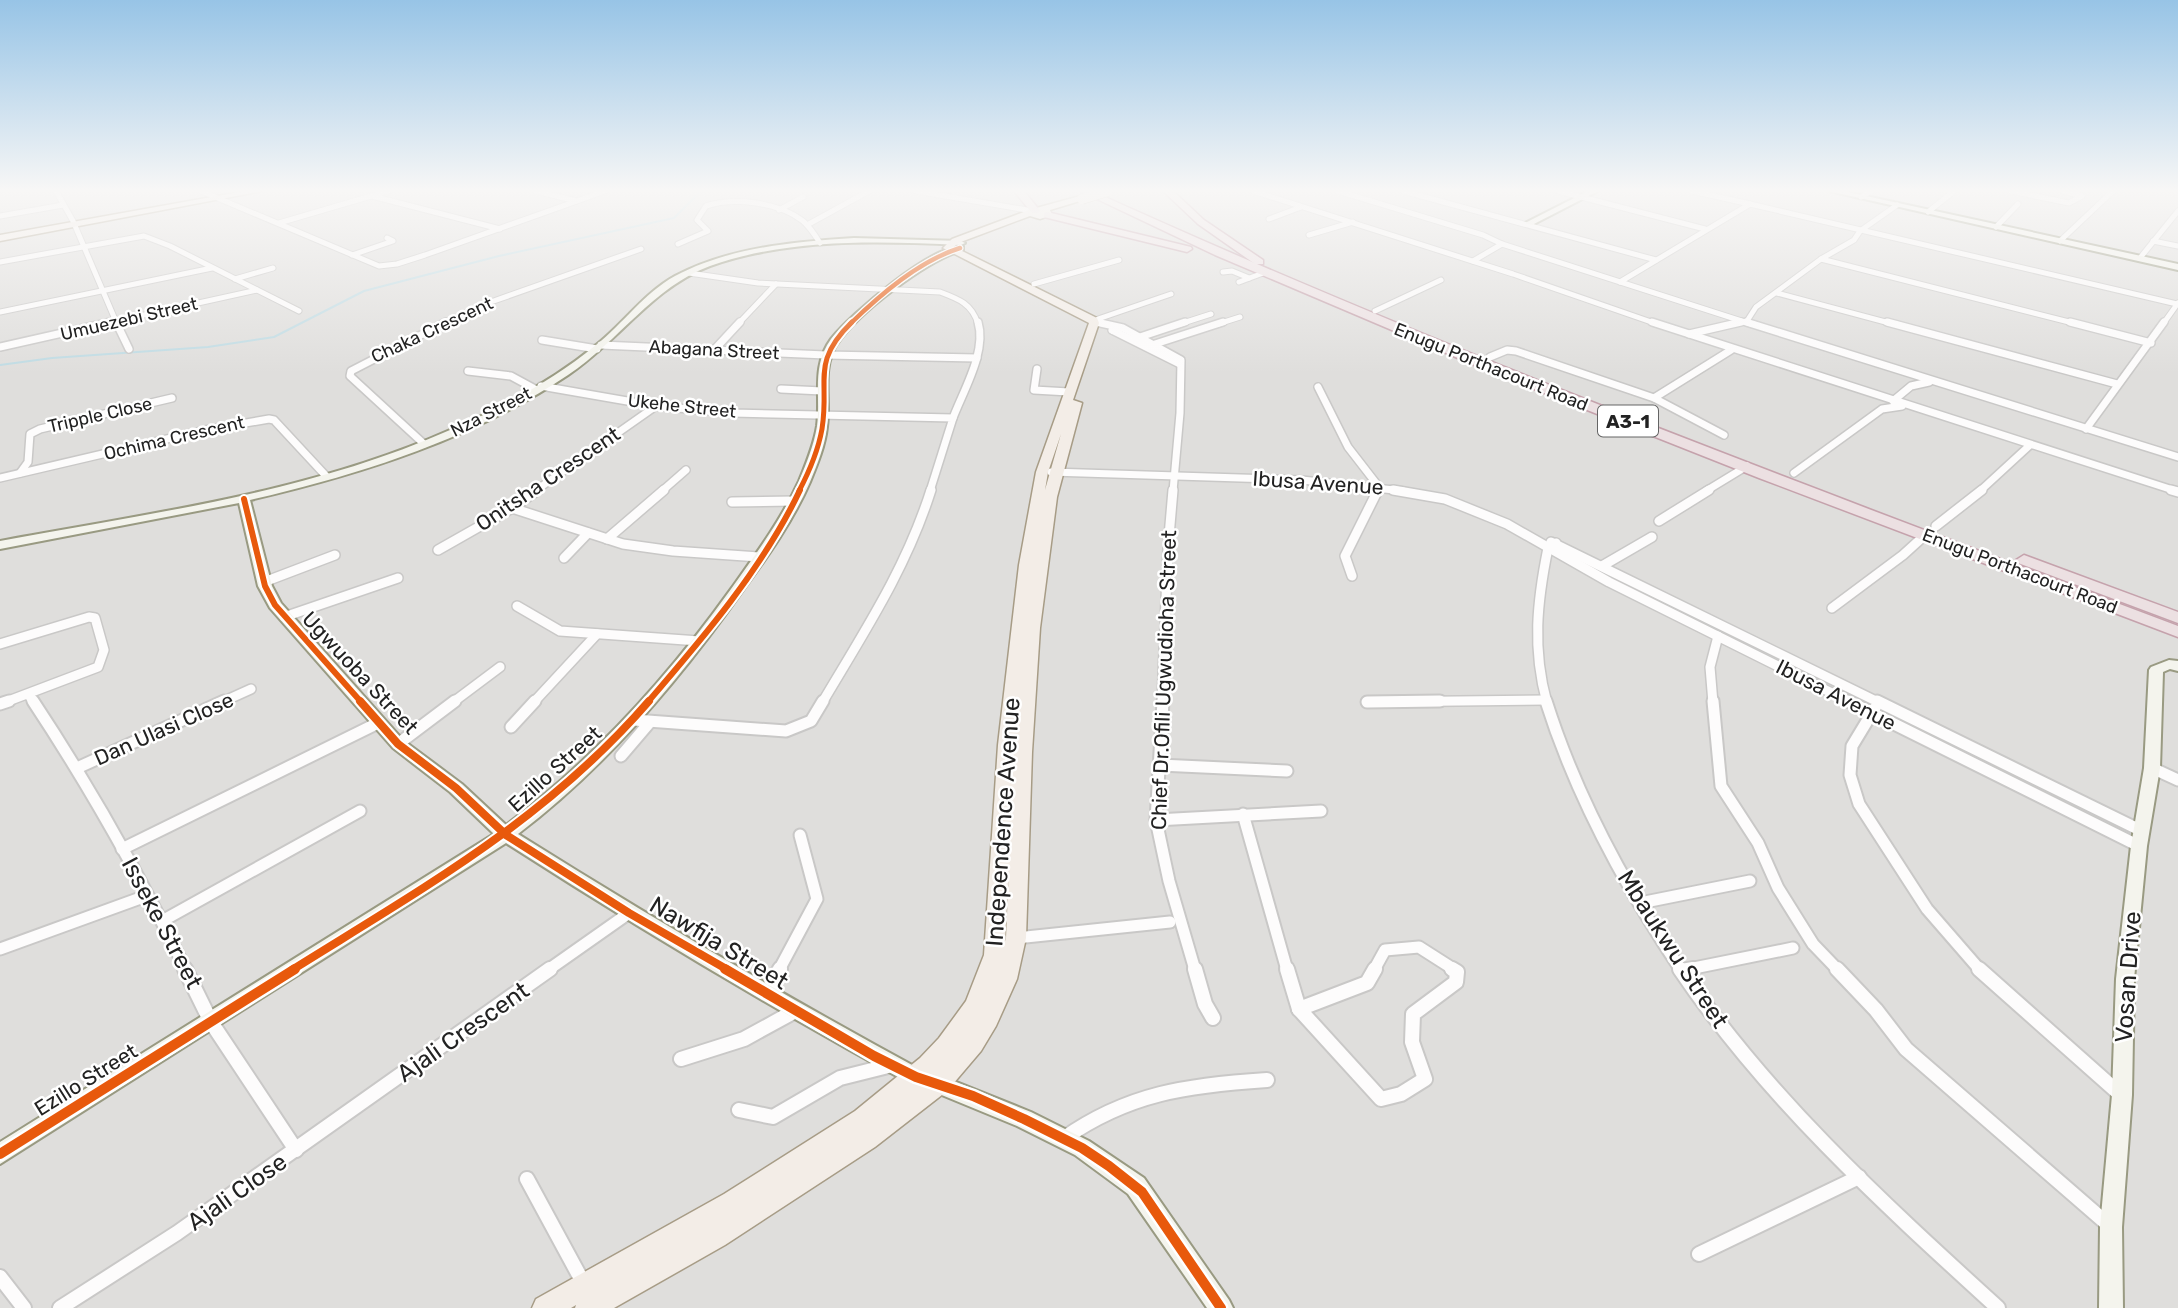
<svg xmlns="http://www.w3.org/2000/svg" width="2178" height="1308" viewBox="0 0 2178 1308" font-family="Rubik,sans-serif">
<rect width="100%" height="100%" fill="#f0eeeb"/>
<!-- residential -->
<rect fill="#dfdedc" x="0" y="191" width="2178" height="1117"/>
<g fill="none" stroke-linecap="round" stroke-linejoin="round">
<!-- stream -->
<polyline stroke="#bfdbe3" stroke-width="2" points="0,365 52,358 208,347 274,337 364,291 499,256 674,218 701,191"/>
<defs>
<g id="street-far4">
<polyline points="56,191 73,221 117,324"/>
<polyline points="201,191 379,266 397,264 425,255 605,191"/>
<polyline points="536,191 576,201"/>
<polyline points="916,191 1033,211"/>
<polyline points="1253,191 1513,274 1657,324"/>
<polyline points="1338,191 1483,235 1502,244 1751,324"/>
<polyline points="1403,191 1656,260"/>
<polyline points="1558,191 1705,229"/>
<polyline points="2011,191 2069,203 2082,196 2063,191"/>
<polyline points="372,196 500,229"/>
<polyline points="1861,197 1871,191"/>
<polyline points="1750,204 2177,304"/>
<polyline points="779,210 803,197"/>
<polyline points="1928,212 1954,191"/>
<polyline points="0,216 63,205"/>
<polyline points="1269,219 1301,207"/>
<polyline points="279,223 388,191"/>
<polyline points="807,225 869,191"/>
<polyline points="1996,227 2018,204"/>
<polyline points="1309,235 1353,222"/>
<polyline points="2060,241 2113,191"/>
<polyline points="2153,241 2178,246"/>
<path d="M678,244L708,231L697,220L706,206C734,197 779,202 803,221C810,227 815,235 820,243"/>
<polyline points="352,255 393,241 387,238"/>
<polyline points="2140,258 2178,211"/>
<polyline points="1821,259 2077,324"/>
<polyline points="1473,261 1502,244"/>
<polyline points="0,262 144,236 170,246 299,311"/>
<polyline points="1223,272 1232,271 1249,278"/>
<path d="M689,273L758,283L940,292C959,299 972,304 978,324"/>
<polyline points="235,279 273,268"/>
<polyline points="1239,282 1263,273"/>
<polyline points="1620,282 1750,204 1692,191"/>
<polyline points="1034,284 1119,260"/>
<polyline points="1777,293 1893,324"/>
<polyline points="1375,311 1441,280"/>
<polyline points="0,312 212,268"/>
<polyline points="1098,319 1171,294"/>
<polyline points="1094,322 1104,324"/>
<polyline points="103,324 257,290"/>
<polyline points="442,324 488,303 641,249"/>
<polyline points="738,324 776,284"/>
<polyline points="1180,324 1211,314"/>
<polyline points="1218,324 1240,317"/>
<polyline points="1733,324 1747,321 1756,307 1821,259 1854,240 1860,231 1897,205"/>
<polyline points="2163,324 2178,303"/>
</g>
<g id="street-far3">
<polyline points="116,322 129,349"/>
<polyline points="1096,322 1123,328 1181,360 1180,413 1173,491"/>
<polyline points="1652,322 2176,491"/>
<polyline points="1746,322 2178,457"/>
<polyline points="1887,322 2117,384"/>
<polyline points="2070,322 2151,343"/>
<polyline points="1112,330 1180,364"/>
<polyline points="1689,334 1741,322"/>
<polyline points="1140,337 1185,322"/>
<polyline points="542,340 597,349"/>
<polyline points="1155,344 1223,322"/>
<polyline points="601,345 826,355 977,358"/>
<polyline points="0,347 111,322"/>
<polyline points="714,350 740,322"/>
<polyline points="1490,357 1507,350 1516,351 1654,398"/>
<polyline points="1037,369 1034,390 1069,392"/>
<polyline points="468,371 511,376 535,389"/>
<polyline points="541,386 656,406 732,413 953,418 930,491"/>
<polyline points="1318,387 1348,447 1379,487 1377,491"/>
<polyline points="781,389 822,391"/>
<polyline points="1893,401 1911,386 1929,382"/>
<path d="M953,418C963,391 987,352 978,322"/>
<polyline points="2086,429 2164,322"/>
<polyline points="1724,435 1654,398 1731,350"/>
<polyline points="424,444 350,376 351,371 446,322"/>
<polyline points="1051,472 1302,480 1403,491"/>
<polyline points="20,473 28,462 30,434 40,429 172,398"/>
<polyline points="1794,473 1882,409 1902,406"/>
<polyline points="0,478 205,430 269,419 274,420 326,476"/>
<polyline points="535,491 656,406"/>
<polyline points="662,491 686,470"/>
<polyline points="1706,491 1747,466"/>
<polyline points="1980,491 2030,445"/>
</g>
<g id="street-far2">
<polyline points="1393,490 1445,499 1507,524 1609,582 1852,703"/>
<polyline points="2171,490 2178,492"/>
<polyline points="732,502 795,501"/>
<polyline points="512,508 623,544 673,551 759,557"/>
<polyline points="1659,521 1709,490"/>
<polyline points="1936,526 1982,490"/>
<polyline points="607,539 664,490"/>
<polyline points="1551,542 1880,703"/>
<polyline points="438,550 512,508 538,490"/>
<polyline points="564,558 588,533"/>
<polyline points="1602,566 1652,537"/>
<polyline points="1352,576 1345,556 1378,490"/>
<polyline points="264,582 335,555"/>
<polyline points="517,606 560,631 699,641"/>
<polyline points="1832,608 1903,555 1925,535"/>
<polyline points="284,617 398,578"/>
<polyline points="0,644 89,617 95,618 104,650 98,667 3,703"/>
<polyline points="29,695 34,703"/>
<polyline points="1367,702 1546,700"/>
<polyline points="220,703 251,689"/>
<polyline points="452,703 500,667"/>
<polyline points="533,703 597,634"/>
<path d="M822,703C864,632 906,569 931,490"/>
<polyline points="1162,703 1168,548 1173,490"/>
<path d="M1547,703C1532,649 1537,602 1548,548L1556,543"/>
<polyline points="1713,703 1710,667 1718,636"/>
</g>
<g id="street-far1">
<path d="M33,701C90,787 141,878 186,970"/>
<polyline points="1163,701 1156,820 1169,881 1195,970"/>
<path d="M1546,701C1576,796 1626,888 1681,970"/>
<polyline points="1713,701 1721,786 1758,843 1778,888 1813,944 1838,970"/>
<polyline points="1848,701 2139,846"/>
<polyline points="1877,701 2142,831"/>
<polyline points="1367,702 1440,701"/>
<polyline points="0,704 9,701"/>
<polyline points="1875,708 1852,746 1850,775 1859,804 1927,909 1980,970"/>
<polyline points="634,720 786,731 811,721 823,701"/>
<polyline points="511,727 535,701"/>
<polyline points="398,744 455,701"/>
<polyline points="621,756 650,722"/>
<polyline points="1160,765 1287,771"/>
<polyline points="77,768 224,701"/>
<polyline points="2152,768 2178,780"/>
<polyline points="1243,814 1287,970"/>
<polyline points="1156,820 1321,811"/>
<polyline points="122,849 378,723"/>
<polyline points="1640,903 1750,881"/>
<polyline points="162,921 360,811"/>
<polyline points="1016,938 1170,922"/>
<polyline points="0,949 146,896"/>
<polyline points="548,970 629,913"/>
<polyline points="779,970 817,899 800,835"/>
<polyline points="1374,970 1385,950 1419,947 1455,970"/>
<polyline points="1684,970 1793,948"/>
</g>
<g id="street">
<polyline points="185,969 211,1022 296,1150"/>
<polyline points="1195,969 1205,1004 1213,1018"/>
<polyline points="1287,969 1299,1009"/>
<path d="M1680,969C1767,1098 1884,1204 1998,1308"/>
<polyline points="1837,969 1876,1010 1906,1049 2111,1227"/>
<polyline points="1979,969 2121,1095"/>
<polyline points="1682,971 1693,969"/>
<polyline points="767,993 780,969"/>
<polyline points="1299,1009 1381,1099 1401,1094 1425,1079 1412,1042 1413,1014 1456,982 1457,972 1452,969"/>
<polyline points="1299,1009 1367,983 1375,969"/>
<polyline points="681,1059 744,1039 795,1011"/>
<polyline points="739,1110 773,1117 840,1078 892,1065"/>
<path d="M1063,1139C1128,1093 1189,1085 1267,1080"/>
<polyline points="527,1179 585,1286"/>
<polyline points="1699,1254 1859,1177"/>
<polyline points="0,1277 24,1308"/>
<polyline points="60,1308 177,1233 550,969"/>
</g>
<g id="secondary">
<polygon points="1588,191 1598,191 1532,225 1525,223"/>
<polygon points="1829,191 1843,191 2178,264 2178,270"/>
<path d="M854,238L961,241L965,243L961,245C878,241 789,238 710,266C653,287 619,341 568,375C472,439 362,474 250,500L272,586L281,603L403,740L462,784L506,825C593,760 668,677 731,589C756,554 781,520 799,481C806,464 814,445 817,426C821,396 811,366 831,339C851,314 931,245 963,246V250C926,261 859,312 837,344C821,369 831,399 827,427C825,446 817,465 810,482C793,521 768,556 743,590C679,681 606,767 518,834C650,917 785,996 923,1071L926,1077L923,1083L916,1086L909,1083C772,1008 638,928 506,843L0,1164V1142L494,834L450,792L393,748L270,608L258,586L239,503L0,549V541C151,513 308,493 450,430C502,408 552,381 596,345C623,324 644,293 675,276C730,247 793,242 854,238Z"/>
<polygon points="2169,660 2178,661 2178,671 2170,669 2163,672 2160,768 2147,846 2134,979 2132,1095 2122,1227 2123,1308 2099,1308 2100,1227 2112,1095 2116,979 2131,846 2144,768 2149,670 2151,667"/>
<polygon points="939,1075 1031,1112 1089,1141 1144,1178 1229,1300 1233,1308 1207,1308 1128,1194 1075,1155 1017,1126 932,1091 929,1084 932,1077"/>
</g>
<g id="primary">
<polygon points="245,191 262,191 0,241 0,235"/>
<path d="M1080,196L1084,198L1083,200L1050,210L1052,215L1040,219L1030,216L958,243L954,247L1097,318L1099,323L1073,400L1082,403L1057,497L1040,628L1032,752L1026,938L1017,979L996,1026L981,1051L947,1091L875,1147L725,1245L614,1308H575L576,1305L571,1308H532L536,1299L724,1194L855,1111L920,1058L939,1038L966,1001L984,955L998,745L1019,565L1036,472L1089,323L943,248L952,239L1029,210ZM1061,434L1045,490L1048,472ZM1009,868L1006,938L1005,941Z"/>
</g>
<g id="highway">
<polygon points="1014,191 1024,191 1040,211 1038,213 1032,213"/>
<path d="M1080,191H1092C1448,353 1813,488 2178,626V637L1759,478L1486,370L1215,255Z"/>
<polygon points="1163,191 1173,191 1204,220 1263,260 1263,264 1255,264 1198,224"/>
<polygon points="1047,212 1191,247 1192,249 1187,252 1044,217 1044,213"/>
<polygon points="2024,555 2178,612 2178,623 2018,563 2016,560"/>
</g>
</defs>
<!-- street-far4 casing -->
<use href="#street-far4" stroke="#c9c8c7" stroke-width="7"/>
<!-- street-far3 casing -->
<use href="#street-far3" stroke="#c9c8c7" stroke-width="10"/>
<!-- street-far2 casing -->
<use href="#street-far2" stroke="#c9c8c7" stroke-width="12"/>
<!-- street-far1 casing -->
<use href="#street-far1" stroke="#c9c8c7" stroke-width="15"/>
<!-- street casing -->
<use href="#street" stroke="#c9c8c7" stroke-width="18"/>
<!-- secondary casing -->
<use href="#secondary" stroke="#999a82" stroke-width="4"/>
<!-- primary casing -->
<use href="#primary" stroke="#a79c86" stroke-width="3"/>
<!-- highway casing -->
<use href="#highway" stroke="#c5a2ac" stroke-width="3"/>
<!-- street-far4 -->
<use href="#street-far4" stroke="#fdfcfc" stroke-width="5"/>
<!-- street-far3 -->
<use href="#street-far3" stroke="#fdfcfc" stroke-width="7"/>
<!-- street-far2 -->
<use href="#street-far2" stroke="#fdfcfc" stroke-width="9"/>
<!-- street-far1 -->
<use href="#street-far1" stroke="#fdfcfc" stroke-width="11"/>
<!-- street -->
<use href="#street" stroke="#fdfcfc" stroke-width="14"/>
<!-- secondary -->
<use href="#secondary" fill="#f4f4ed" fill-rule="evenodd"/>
<!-- primary -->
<use href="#primary" fill="#f3ede7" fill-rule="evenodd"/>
<!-- highway -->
<use href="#highway" fill="#ece0e2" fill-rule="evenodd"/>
<defs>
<polyline id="primary-bridge" points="1082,199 1108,191"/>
</defs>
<!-- primary-bridge casing -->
<use href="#primary-bridge" stroke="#a79c86" stroke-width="11" stroke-linecap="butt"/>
<!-- primary-bridge -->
<use href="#primary-bridge" stroke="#f3ede7" stroke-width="10"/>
<defs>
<path id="cycleway-far4" d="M850,324C881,294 919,261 960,248"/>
<path id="cycleway-far3" d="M799,491C809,472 818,451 822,429C830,380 810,363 852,322"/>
<g id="cycleway-far2">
<polyline points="244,499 265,586 275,605 362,703"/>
<path d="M647,703C703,638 763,568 800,490"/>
</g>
<g id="cycleway-far1">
<polyline points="360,701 398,744 456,788 506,835 629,913 728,970"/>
<path d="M292,970C423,888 546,820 649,701"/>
</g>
<g id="cycleway">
<polyline points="725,969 874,1056 916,1077 973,1096 1024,1119 1082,1148 1109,1166 1142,1192 1221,1308"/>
<polyline points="0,1154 295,969"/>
</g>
</defs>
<!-- cycleway-far4 casing -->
<use href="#cycleway-far4" stroke="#fff" stroke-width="7"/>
<!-- cycleway-far3 casing -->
<use href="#cycleway-far3" stroke="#fff" stroke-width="9"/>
<!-- cycleway-far2 casing -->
<use href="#cycleway-far2" stroke="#fff" stroke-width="10"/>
<!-- cycleway-far1 casing -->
<use href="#cycleway-far1" stroke="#fff" stroke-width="12"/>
<!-- cycleway casing -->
<use href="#cycleway" stroke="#fff" stroke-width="15"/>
<!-- cycleway-far4 -->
<use href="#cycleway-far4" stroke="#e8590c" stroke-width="4.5"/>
<!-- cycleway-far3 -->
<use href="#cycleway-far3" stroke="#e8590c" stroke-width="5"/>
<!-- cycleway-far2 -->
<use href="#cycleway-far2" stroke="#e8590c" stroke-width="6"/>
<!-- cycleway-far1 -->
<use href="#cycleway-far1" stroke="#e8590c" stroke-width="8"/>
<!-- cycleway -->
<use href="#cycleway" stroke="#e8590c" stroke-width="10"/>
</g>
<!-- sky -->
<linearGradient id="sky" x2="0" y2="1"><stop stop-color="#97c4e6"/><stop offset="0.51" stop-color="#f8f7f6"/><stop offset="1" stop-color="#f8f7f6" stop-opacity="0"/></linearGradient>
<rect width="2178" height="374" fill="url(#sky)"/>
<g text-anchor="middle" stroke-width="5" stroke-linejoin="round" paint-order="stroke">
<!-- far-street labels -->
<g font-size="18" fill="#222" stroke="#fff">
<text transform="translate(129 319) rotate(-13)" y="6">Umuezebi Street</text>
<text transform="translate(432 330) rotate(-25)" y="6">Chaka Crescent</text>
<text transform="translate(714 350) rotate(3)" y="6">Abagana Street</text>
<text transform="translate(1491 367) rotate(22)" y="6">Enugu Porthacourt Road</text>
<text transform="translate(682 406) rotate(6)" y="6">Ukehe Street</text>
<text transform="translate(491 412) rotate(-27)" y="6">Nza Street</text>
<text transform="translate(100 415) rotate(-13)" y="6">Tripple Close</text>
<text transform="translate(174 438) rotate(-13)" y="6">Ochima Crescent</text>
<text transform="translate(2020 571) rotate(21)" y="6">Enugu Porthacourt Road</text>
</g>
<!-- shield labels -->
<rect fill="#fff" stroke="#646464" stroke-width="2" x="1598" y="405.5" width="60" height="31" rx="5"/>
<g font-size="19" font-weight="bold" fill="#222">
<text x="1628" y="428">A3-1</text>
</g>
<!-- street labels -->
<g font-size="21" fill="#222" stroke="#fff">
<text transform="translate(548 479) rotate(-34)" y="7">Onitsha Crescent</text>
<text transform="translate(1318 483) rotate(4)" y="7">Ibusa Avenue</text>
<text transform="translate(360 673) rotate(47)" y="7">Ugwuoba Street</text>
<text transform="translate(1164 680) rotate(-88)" y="7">Chief Dr.Ofili Ugwudioha Street</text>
<text transform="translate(1836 695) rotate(27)" y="7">Ibusa Avenue</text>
<text transform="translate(164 729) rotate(-24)" y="7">Dan Ulasi Close</text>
<text transform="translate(555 769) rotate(-42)" y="7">Ezillo Street</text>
<text transform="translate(86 1080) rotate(-32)" y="7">Ezillo Street</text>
</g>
<!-- near-street labels -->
<g font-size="24" fill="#222" stroke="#fff">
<text transform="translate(1003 822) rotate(-86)" y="8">Independence Avenue</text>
<text transform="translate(162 923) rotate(62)" y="8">Isseke Street</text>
<text transform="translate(719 943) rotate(31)" y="8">Nawfija Street</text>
<text transform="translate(1673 949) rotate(57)" y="8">Mbaukwu Street</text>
<text transform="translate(2128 977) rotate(-86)" y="8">Vosan Drive</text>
<text transform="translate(463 1032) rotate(-35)" y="8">Ajali Crescent</text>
<text transform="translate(237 1192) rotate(-35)" y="8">Ajali Close</text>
</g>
</g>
</svg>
